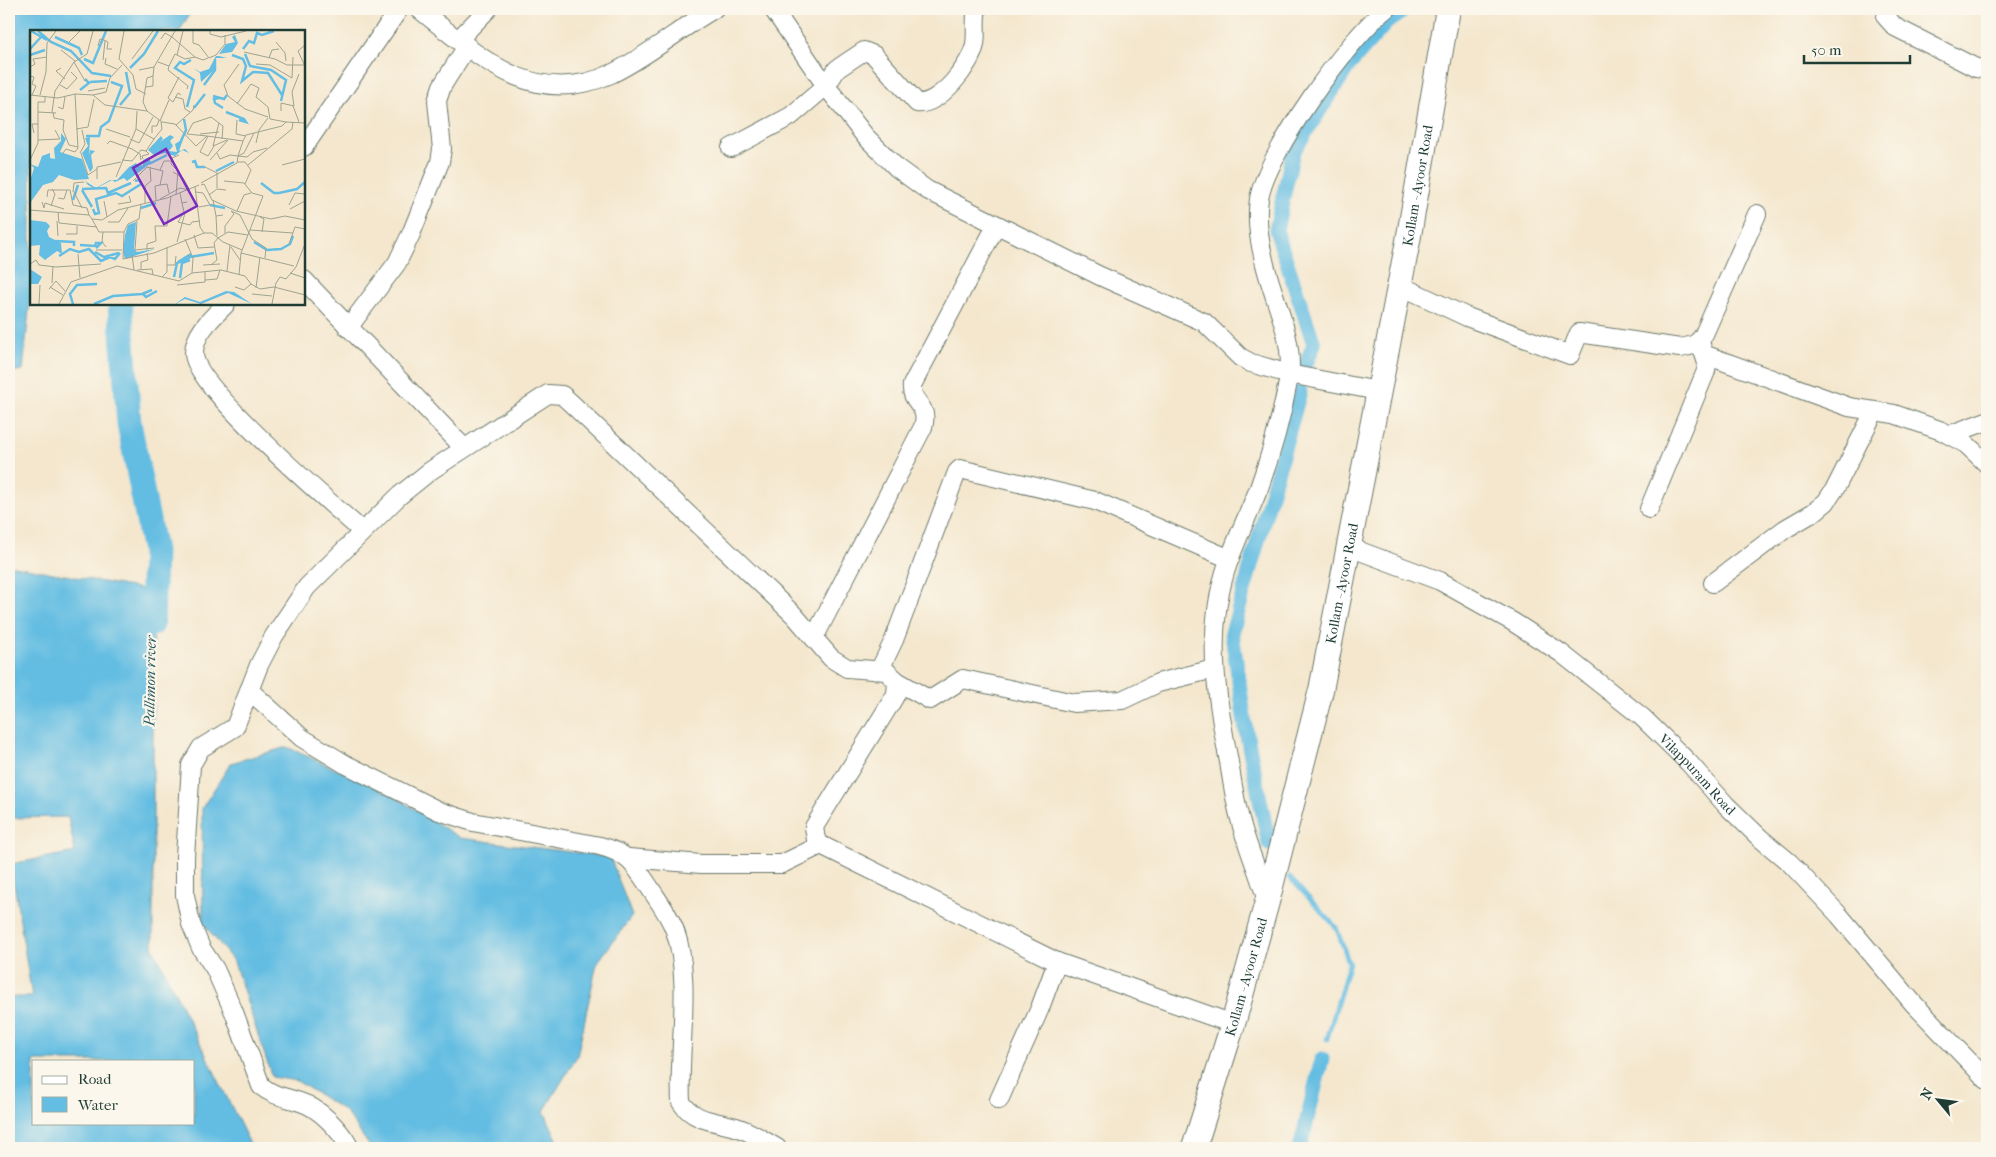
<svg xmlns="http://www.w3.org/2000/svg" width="1996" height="1157" viewBox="0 0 1996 1157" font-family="'IM FELL French Canon',serif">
<rect width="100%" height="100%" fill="#fbf7ec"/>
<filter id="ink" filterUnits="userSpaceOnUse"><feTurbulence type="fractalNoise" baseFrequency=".02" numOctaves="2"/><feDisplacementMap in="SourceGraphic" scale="10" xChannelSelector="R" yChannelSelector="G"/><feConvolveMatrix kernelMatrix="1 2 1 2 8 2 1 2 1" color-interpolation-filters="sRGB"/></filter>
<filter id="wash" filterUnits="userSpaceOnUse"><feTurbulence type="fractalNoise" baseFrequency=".0096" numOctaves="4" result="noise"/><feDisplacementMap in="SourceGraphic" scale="20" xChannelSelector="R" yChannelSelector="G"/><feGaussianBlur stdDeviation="1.12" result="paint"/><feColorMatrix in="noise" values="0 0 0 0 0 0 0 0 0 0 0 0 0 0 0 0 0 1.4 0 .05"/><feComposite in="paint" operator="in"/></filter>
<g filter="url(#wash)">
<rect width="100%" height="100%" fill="#f4e7ce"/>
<!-- water -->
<g fill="#64bde2" stroke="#427d8b" fill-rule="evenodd">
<polygon points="9,9 192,9 180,31 31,31 31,290 23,370 9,372"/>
<path d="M9,565L153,591V948L252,1148H9V997H32L11,864L75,852L68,817L9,818ZM34,1061H194V1123H34Z"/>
<polygon points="287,747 394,796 460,838 610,857 632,916 597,963 577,1056 544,1111 561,1148 371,1148 345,1111 297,1081 272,1077 234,962 203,923 202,808 231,763"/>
</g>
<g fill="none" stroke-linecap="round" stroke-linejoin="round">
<!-- stream -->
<polyline stroke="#64bde2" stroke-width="4.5" points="1289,877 1336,927 1349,963 1327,1039"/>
<!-- canal -->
<g stroke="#64bde2" stroke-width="15">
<polyline points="1306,364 1314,344 1276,230 1293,152 1349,65 1387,22 1406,9"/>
<polyline points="1269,844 1246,731 1232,633 1300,392"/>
<polyline points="1300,1148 1322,1059"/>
</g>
<!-- river -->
<polyline stroke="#64bde2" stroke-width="25" points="120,304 129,423 154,551 152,624"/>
</g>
</g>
<g filter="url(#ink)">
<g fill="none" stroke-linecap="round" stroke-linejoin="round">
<defs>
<g id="minor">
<path d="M419,9C477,55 532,110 611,74C647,57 679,29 714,9"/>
<polyline points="773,9 826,86 865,136 897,168 927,190 1100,276 1204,322 1240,357 1251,363 1289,374 1378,391"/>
<polyline points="1889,9 1886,17 1895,27 1976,68 1987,69"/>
<polyline points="458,40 488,9"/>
<polyline points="304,147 399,9"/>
<path d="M731,148L791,116L826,86L837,69L864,51L874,55L917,103C939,106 972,64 975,44C977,33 974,20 977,9"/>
<polyline points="304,280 464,448"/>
<path d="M1399,285L1467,317L1570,355L1579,333L1680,348C1692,346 1698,345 1704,334L1757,214"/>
<path d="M226,304C213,317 194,333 194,353C193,386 332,504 362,531"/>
<polyline points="348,328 397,263 411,234 440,162 442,149 437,101 442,86 467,46"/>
<polyline points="1706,355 1849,407 1894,414 1942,431 1966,444 1987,464"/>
<polyline points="1949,435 1987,421"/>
<polyline points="1649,509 1706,371 1707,363 1701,345"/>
<path id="s1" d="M1349,547L1440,581L1513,622L1561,653L1642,717L1689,763L1726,805L1760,838L1790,863L1839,915L1913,1003L1987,1080"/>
<polyline points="1713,583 1785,529 1814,512 1826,502 1836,487 1874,412"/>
<path d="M814,638L923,427C930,404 910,404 912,385L996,226"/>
<polyline points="880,669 894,640 957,472 960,469 1095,501 1230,559"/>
<polyline points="897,681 930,700 963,679 1074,703 1122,700 1158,683 1214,669"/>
<path d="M249,690L302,738L345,764L439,811L473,822L600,846C628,853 635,865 650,888C659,902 670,916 675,931C692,978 678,1051 681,1102C694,1122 717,1121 739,1128C753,1133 765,1141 777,1148"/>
<polyline points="629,858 701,864 782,864 821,845"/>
<path d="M1267,901C1259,873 1247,847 1240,819C1235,801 1232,781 1229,762C1216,696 1205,629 1228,563C1237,538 1249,513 1259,488C1272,452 1282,415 1289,377C1295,338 1272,298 1264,260C1259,240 1256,219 1259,199C1267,152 1349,38 1386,9"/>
<polyline points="999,1100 1040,1008 1057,962"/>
<path d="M350,1148C340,1130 320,1108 300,1102C285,1097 273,1096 261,1086L234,1012L215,969L201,948L191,924L185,895V857L191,765L201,748L235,727L259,665L274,636L307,587L399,496L430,471L548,394L562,395L573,405L794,615L831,658L847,668L886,671L897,681L896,694L892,701L814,827L816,840L821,845L1057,962L1233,1024"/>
</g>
<g id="secondary">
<path id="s2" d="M1194,1148L1233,1024L1267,902L1321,690L1408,241L1448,9"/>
</g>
</defs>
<!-- minor casing -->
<use href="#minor" stroke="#6a786a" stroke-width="20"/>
<!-- secondary casing -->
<use href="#secondary" stroke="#6a786a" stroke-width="26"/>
<!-- minor -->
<use href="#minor" stroke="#fff" stroke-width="18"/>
<!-- secondary -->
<use href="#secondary" stroke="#fff" stroke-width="24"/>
</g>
</g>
<g text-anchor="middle" stroke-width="4.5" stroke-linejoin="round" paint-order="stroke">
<!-- street labels -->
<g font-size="14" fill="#1f3d34" stroke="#fbf7ec">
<text dy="5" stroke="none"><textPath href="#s2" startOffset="989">Kollam - Ayoor Road</textPath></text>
<text dy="5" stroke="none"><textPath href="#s2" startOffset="584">Kollam - Ayoor Road</textPath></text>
<text dy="5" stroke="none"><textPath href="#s1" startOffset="421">Vilappuram Road</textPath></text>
<text dy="5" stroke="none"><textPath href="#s2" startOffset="179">Kollam - Ayoor Road</textPath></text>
</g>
<!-- water labels -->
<g font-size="15" font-style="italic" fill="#305d60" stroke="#fbf7ec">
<text transform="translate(150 681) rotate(-89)" y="5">Pallimon river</text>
</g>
</g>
<!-- overview -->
<g transform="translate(30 30)">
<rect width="275" height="275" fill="#f4e7ce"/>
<path d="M205,5L208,13L202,22L189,24L196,14L205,12L202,7ZM186,26H189L197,28H186L184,40L171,52L170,43L163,38L170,42L179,39ZM31,103L36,109L30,122L52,129L59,149L44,150L29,145L23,152L13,155L0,173V151L4,138L0,134L8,137L12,126L20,123V128L25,129L24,118L31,111ZM140,105L144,107L140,111L143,116L139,121L147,122L145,114L153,109L149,121L155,119L159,123L152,120L145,126L134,123L125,126L118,120L131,106L133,109L130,112ZM60,107L59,126L60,120L65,121L61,125L63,138L60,142L52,123L58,116L55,108ZM119,127L121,133L97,151L94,148L85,152L82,150L65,159L58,155L55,151L66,158L80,150H87L99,137L106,133L108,136L113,135V130ZM0,190L16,192L20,196L17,201L19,207L31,213L32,224L27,221L15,230L9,225L10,215L0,216ZM106,192L104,219L107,222L125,219L95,229L93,222L95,205L98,195ZM0,239L12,247L8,254H0ZM196,261L204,262L222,274L198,263L171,274L155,269L145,274L155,267L170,272Z" fill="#64bde2"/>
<path fill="none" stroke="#64bde2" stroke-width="2.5" d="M1,1L17,10M8,1L21,12L41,21L62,43L81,46M25,7L49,18L52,25M0,19L11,7M213,19L219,11L224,13L227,3L232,5L244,1M215,24L220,36L241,40L256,50L251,71M0,25L15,20M202,25L213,29L216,36L212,51L223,42L238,43L252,65M54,29L63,33L76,1M100,38L114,24L128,1M60,52L77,51M174,55L185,40V29M50,60L59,53L55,49M183,66L194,69L197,65M189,68L184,69L185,73L193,78M90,75L100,63L96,42M157,77L164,50L145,38L150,32L154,34L161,30M164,78L175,64M196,82L214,89L216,92L209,90M56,106H69L71,97L79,91L92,56L81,52M150,113L156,100L154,89M162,132L165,131L167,137H175M119,134L137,125M186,141L204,132M231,153L244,163H249L267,159L275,152M52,159L76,158L78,163L101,153M52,160L62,177M43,170L48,155M180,175L195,178M111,178L126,173M63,179L65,184L69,183L66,169L86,163L92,166L111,154L109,150L105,151M25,211L44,212V216M224,212L237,220L251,219L260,214L263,206M50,215L65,216L66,213H71L66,218M65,222L74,227L89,223M29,226L40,219L49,222L59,219L71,231L80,227L85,229L90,223M148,232L161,224M144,247L147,233L160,227L184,223M150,248L152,233L160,230M113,264L116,267L127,261M43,274L40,264L47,255L67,254M64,274L83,266L112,264L122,260"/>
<path fill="none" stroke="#9fa390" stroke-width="1" d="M94,1L89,29L103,45L106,59L116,64M163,1V13L169,15L179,28L186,25L195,14V5M180,1V4L191,7L216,1M142,7L165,27L173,30L178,28M131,9L135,3L142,7M39,12L50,1M246,12L255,23L256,31M68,16L70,9L74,10L78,12L77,19H82M31,20L45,31M214,22L245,29L257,35H275M147,25L153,1M76,28L75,34L87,39M239,28L242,20L249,19M102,29L123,1M73,30L75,11M44,32L55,51M128,32L139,36L138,40L158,56L157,59M209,34L194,55L198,66L215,79L238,87M226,34L240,35L262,48L263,27M274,34L268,21L275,15M139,36L145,24L155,29L165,27M0,37L5,34L3,29L17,27M31,38L26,41L35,49M109,40L124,37M0,46L4,47L2,54L6,56L2,65M149,47L138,68L143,72L148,63L151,65M30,55L37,59L47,48L41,42M116,57L123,56V46M58,61L75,58M0,65L28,68L45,64L63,65L75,75L117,81L132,92L145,94L166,116L177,106L213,111L216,105L224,103M10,65L16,42L17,13L26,1M63,65L76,62L80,48L92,35M145,67L153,69L155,79L160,82M207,74L221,54L229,58L226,67L238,77L240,89L256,92M263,76L269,92M28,77L33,79L35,67M117,81L113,72L117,48L123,46L124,37L145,1M251,81V73L264,76L262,62L269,44M8,82L26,83M22,82L25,61L44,32L57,24L63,1M23,82L24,88L34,90L33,100L39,115L48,117M207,90L206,104L216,106M130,91L139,70M189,93L183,116L197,110M146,95L163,80L164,75M46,99L58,97L64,69M76,99L100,107M106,99L124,109L132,99L131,92M4,103L2,94H8M122,103V96H127L129,90M170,104L189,102M177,106L157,104L163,93L181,87L193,96L192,109M178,106L170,122L178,126L184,116M100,109L109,113L123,87M8,110L30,109L25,100M213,111L208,126L217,127L223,122L237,118M226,113L229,100L238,88M77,114L80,111L102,119L110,124L111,130M33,123L36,119L45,122L48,118L45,64M50,123L55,114L52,100M51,123L58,145L67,139M187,123L190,129L200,125L208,126M113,129L112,126L119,124L116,121L124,109M0,130L8,113V72H15V66M92,130L102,131L111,120L116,121M180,130L198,110M207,132H215L221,140L215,154M218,135L262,99L263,92M252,135L275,129M175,137L187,143V158M130,140L134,131H142M143,142L153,148L160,160M86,147L106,99L107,81M67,149V137L91,132M103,151L117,137L133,141L130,155L125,156L126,170M194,151L214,153L222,163L233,166L211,223L209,245M171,153L207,133L208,126L214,123L224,103L252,96L256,92L275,93M130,155L137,154L139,163M171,155L174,154L182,170L206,181L241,189L255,186L275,190M43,162L44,153L54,152M44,162L52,178M166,162L173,163L180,175L169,177M150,163L152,173L157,172M146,165L148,141L141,134L142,128L149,125M179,165L187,159L196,160M17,167L18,160H37M28,168L34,169L37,160H40L43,175L57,178L59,185M130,169L150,158L159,160M183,170L186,186L193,185M74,171L77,187M12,172L14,178L15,173L34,179M115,173V156L121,151L120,137M152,173L154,182L148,192L160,195L162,192L170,191M88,174L101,172L99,166M259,175L265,163L275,164M21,176L25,164L22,159M260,179L275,171M0,180L59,185L62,189L72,190L88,180L137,168L169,155M207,181L214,165L221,163M28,182L29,193L67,197M186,186L187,206M230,187L234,189L232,202M62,189L69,202H94L93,229L124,223L174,203L170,197L165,157M27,191L28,206M107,191L105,220L124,218M78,192H89L98,178M220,200L263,203M73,202L72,212L76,217M94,202L98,194L109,189L111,174M174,203H182L193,212L212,220M195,203V196L204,184L201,181L210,185L222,209L236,218L235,228M36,204H47V196M164,205L168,218L184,217M155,209L163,228L162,243M147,212L155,183M259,214L265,197L275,199M201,217L210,230M66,220H92M117,220V214L126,211L125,196H137L141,166M211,223L264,236M48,224L50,248M102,225L104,240M0,234L6,230L9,235L26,237L71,234M182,234L187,230L184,213L188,208L198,202L218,205M137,235H145L146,226M173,235L190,234M111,239V232L118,230L117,223M107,240L122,239L123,245M197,241L200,215M260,243L275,248M132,247L137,242V217M175,250L187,249L190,240M22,253L23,236M147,255L175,252V242M20,257L33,265M205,257L214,260L221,254M226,258L230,227M19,259L26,251L35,261M222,264L242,266M9,274L10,255M29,274L41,252L87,236L149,251L162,243L191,240L215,246L221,254L230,259L244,257L275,265M242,274L246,253L250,247L256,249L266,237L275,214"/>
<path fill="#7b2cbf" fill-opacity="0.15" stroke="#7b2cbf" stroke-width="2.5" d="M136,119L167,176L134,194L103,138Z"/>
<rect width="275" height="275" fill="none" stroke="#1f3d34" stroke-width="2.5"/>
</g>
<!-- margin -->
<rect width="1996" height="1157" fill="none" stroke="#fbf7ec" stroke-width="30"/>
<!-- legend -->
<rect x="32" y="1060" width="162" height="65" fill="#fbf7ec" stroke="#a3ada2"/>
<rect x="42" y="1076" width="25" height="8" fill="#ffffff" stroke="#a3ada2"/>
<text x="78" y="1084" font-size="15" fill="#1f3d34">Road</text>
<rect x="42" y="1097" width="25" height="15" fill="#64bde2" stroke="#a3ada2"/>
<text x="78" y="1110" font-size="15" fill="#1f3d34">Water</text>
<!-- north arrow -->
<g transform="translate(1938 1100) rotate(299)" stroke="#fbf7ec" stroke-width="4" paint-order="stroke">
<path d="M0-4L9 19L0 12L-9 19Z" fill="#1f3d34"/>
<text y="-8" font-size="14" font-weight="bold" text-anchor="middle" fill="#1f3d34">N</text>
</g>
<!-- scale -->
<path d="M1804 55v8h106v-8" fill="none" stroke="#1f3d34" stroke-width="2.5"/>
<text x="1811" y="55" font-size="15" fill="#1f3d34" stroke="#fbf7ec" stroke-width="4" paint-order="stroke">50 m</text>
</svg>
